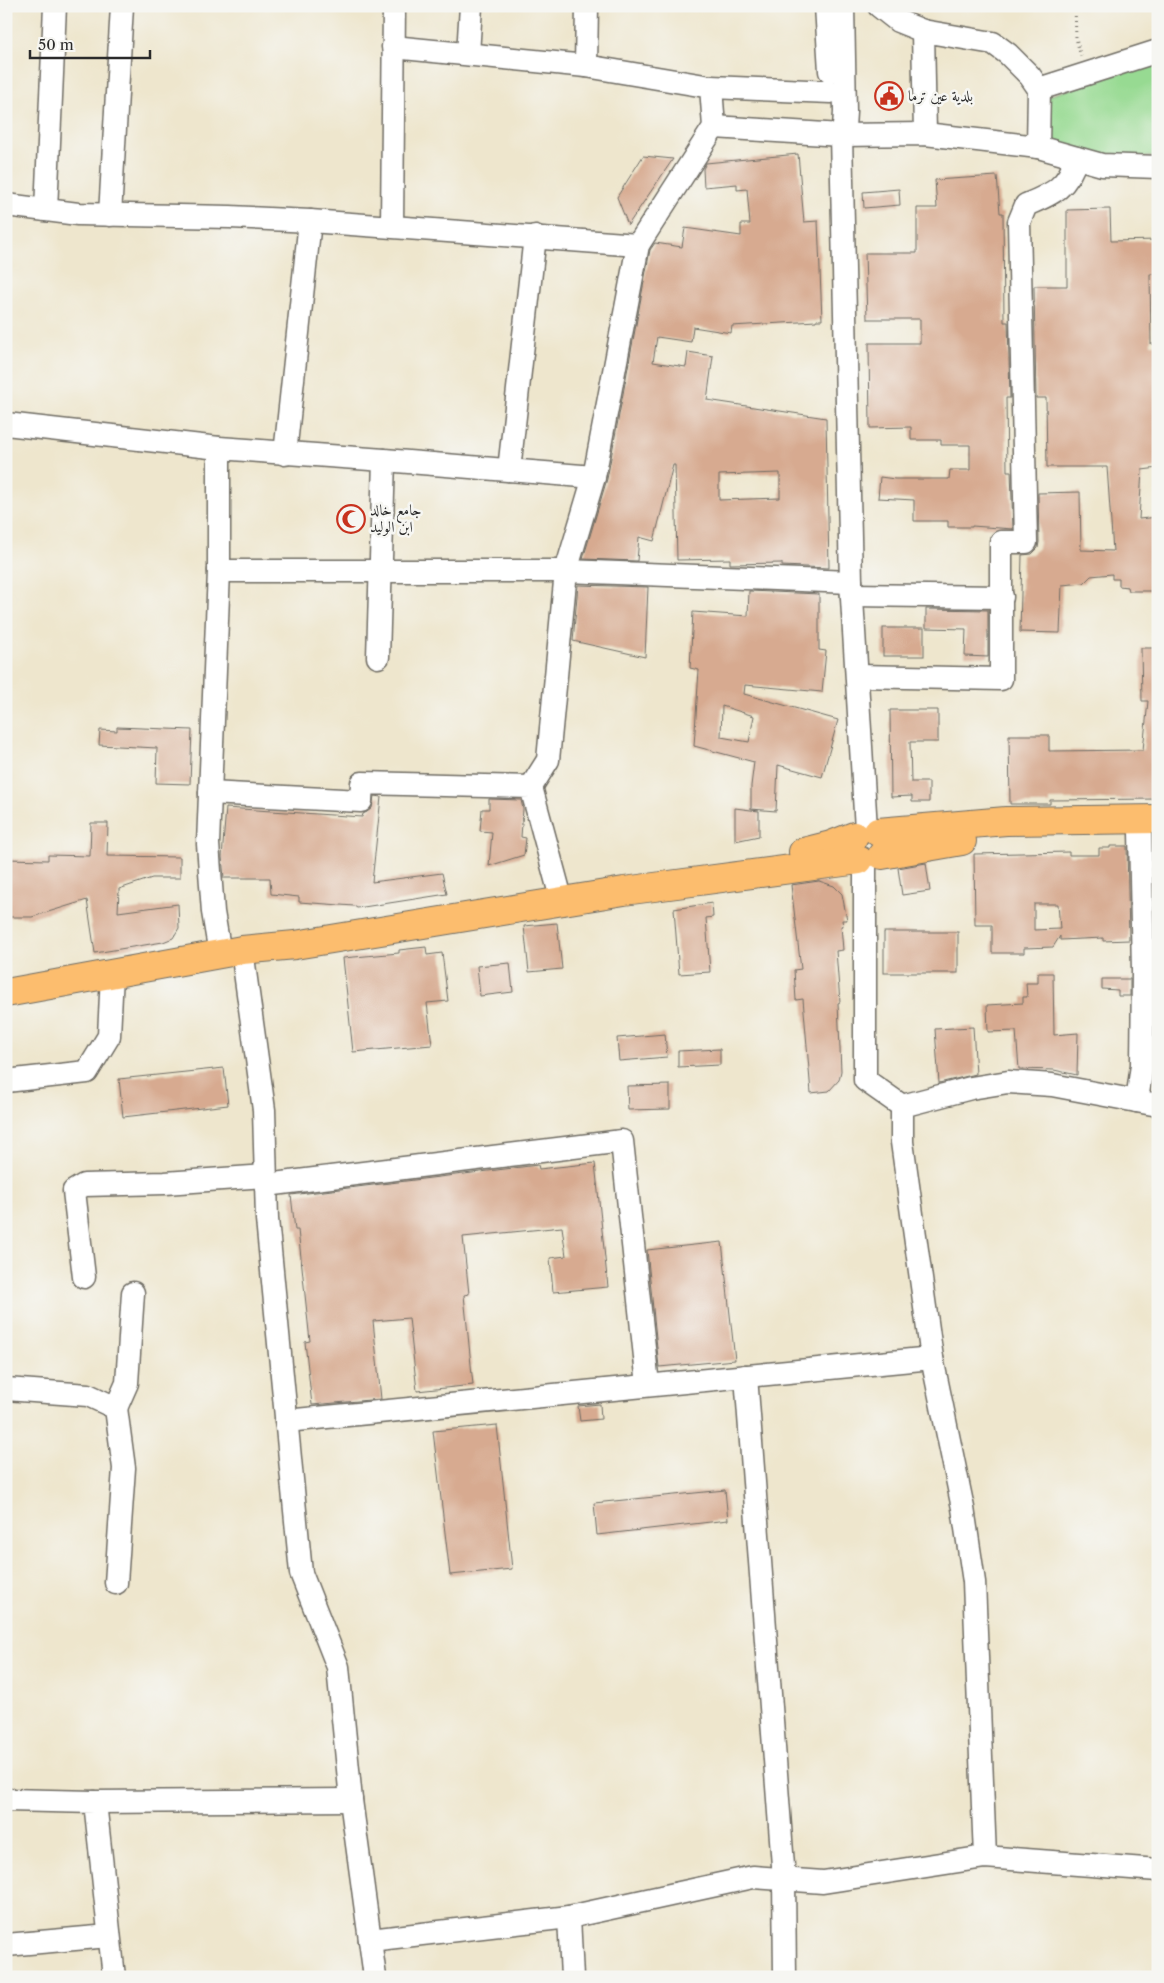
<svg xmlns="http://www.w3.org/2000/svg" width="1164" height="1983" viewBox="0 0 1164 1983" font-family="'Libre Caslon Text',Amiri,serif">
<rect width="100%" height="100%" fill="#f6f6f2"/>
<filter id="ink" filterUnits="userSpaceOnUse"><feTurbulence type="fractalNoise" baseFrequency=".02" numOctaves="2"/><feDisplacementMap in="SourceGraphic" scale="10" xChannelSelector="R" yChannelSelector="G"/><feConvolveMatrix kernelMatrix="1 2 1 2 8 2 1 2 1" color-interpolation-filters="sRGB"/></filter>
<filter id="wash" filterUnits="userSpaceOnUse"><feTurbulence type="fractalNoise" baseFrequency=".0096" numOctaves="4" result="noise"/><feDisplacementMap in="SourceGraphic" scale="20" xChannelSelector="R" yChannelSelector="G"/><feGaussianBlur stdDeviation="1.12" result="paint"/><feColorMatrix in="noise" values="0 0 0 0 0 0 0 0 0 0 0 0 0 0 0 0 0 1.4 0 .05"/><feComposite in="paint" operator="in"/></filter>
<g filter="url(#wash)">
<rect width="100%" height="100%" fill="#eee6cd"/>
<!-- green -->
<polygon fill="#97da92" stroke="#61825e" points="1158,61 1158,157 1104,156 1052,143 1048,96"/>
<g id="blocks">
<!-- building -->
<g fill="#d7aa90" fill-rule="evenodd">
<path d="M798,154L804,222L818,221L822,320H816V321L732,326L731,333L693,327L691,342L657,337L653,362L686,367L688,352L713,356L707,400L826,418L829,568L782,566V563L730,564V559L677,560L675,465H673L654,541L639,537L637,561L583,559L607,479L650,250L655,243L682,247L685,228L741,236V224H750L747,189L737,190V184L704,187L703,169L706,163ZM780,473V498L719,500V475Z"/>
<polygon points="643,156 673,159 628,225 617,197"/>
<polygon points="997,176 1000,213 1003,213 1004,322 1008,322 1010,398 1006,398 1007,471 1011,471 1013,529 972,526 972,527 948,527 948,521 914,521 914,500 878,498 880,477 895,479 949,479 950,470 970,470 970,445 941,445 941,440 911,440 911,427 870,428 869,343 920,343 920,319 867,319 865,253 917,253 917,208 937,208 935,180"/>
<polygon points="899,189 900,205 864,208 863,192"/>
<polygon points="1110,209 1111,241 1158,240 1158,274 1150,274 1151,344 1158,344 1158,468 1142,470 1139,519 1158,517 1158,544 1154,571 1158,572 1158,591 1129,591 1128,587 1119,586 1119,579 1112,579 1112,574 1091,576 1084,583 1062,585 1060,633 1020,632 1022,555 1032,554 1038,548 1039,542 1038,493 1080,492 1081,550 1113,551 1107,467 1047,467 1046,398 1036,398 1034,286 1067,286 1067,210"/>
<polygon points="578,585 648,587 645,657 573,641"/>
<path d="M749,591L819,594V650L826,651L822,692L745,685L744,694L838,720L822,777L778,765L776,811L751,809V786L754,762L694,746L699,670L690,668L693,612L748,616ZM722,706L754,716L749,742L721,737Z"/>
<polygon points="926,609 988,610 988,657 965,656 966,629 926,628"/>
<rect x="883" y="628" width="41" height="28"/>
<polygon points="1141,648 1158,648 1158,799 1050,800 1050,804 1010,804 1009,735 1049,735 1049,751 1143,750 1148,701 1142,701"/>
<polygon points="890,710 938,710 938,742 910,742 911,782 929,782 929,802 912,802 912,796 891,797"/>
<polygon points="117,727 192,730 190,784 156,783 157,748 99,745 100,730 117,731"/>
<polygon points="374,796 381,797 372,882 442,873 447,894 357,908 354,906 299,902 299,897 271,894 270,878 224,878 222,857 226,808 362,817 363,814 367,812 372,808"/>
<polygon points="489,799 521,800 523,809 521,837 526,838 524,855 489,866 492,832 480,831 482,809 489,809"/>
<polygon points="735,808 759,811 759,836 735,841"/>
<polygon points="91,823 108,823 107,856 180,857 180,878 152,878 119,889 118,912 178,904 179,928 173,938 163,942 95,953 87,900 32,917 6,917 6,859 48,860 48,855 90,856"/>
<polygon points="1158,835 1158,939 1155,939 1153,840"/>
<path d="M1110,846H1127L1129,940L1103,941V938L1060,940V936L1053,947L1024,948V953H992V925H975L974,854L1069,852V855H1099V848H1110ZM1034,904H1058L1060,929L1034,930Z"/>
<polygon points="926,863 930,891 902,895 898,868"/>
<polygon points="819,881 834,886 842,894 847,920 842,920 843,926 841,926 843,950 836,951 840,1002 838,1003 841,1071 839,1080 829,1091 811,1093 803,999 796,1000 794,970 801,969 791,885"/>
<polygon points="712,903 713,917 706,918 710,972 679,974 674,909"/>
<polygon points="557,923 562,969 529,972 524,926"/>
<rect x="884" y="932" width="74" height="41"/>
<polygon points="426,947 427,955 442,953 448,1001 427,1003 432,1045 353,1052 343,958 399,953 399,950"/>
<polygon points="510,963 513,992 480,996 477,966"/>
<polygon points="1038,973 1053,973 1054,1035 1078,1033 1077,1075 1054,1070 1019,1069 1016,1031 988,1032 987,1005 1023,1003 1023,997 1027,997 1026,983 1038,983"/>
<polygon points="1102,979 1130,979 1130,996 1118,996 1118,990 1102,989"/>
<polygon points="973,1027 976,1074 939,1083 935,1029"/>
<polygon points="665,1034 667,1057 619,1061 617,1038"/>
<polygon points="720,1049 720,1065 678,1067 678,1051"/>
<polygon points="224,1068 228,1105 123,1117 119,1079"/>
<polygon points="670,1085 670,1109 628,1110 627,1086"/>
<polygon points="595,1163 608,1287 553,1292 550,1258 566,1256 562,1227 463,1237 469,1294 464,1295 473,1385 417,1391 409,1318 373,1321 381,1399 312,1405 305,1342 310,1341 298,1230 295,1230 291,1195 538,1165 539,1169"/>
<polygon points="722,1242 735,1360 659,1367 647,1250"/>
<polygon points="600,1404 601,1419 580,1421 578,1406"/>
<polygon points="497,1425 512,1569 450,1575 433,1431"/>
<polygon points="725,1490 728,1520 597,1535 594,1503"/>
</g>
</g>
</g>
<g filter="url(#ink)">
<use href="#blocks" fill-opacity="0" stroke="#6f6c64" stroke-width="1"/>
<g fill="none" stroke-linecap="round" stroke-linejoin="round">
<defs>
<g id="minor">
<polyline points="826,6 830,71"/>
<polyline points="843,6 845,112 844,128 841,135 851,582 866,829"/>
<polyline points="879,6 898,21 923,31 993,43 1008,54 1030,76 1039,89 1038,147"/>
<polyline points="923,31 925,134"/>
<polyline points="393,47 586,66"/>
<polyline points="468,54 471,6"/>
<polyline points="711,87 831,92"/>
<polyline points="1039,89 1158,51"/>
<polyline points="714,127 841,135 925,134 1038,147 1102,165 1158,167"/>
<polyline points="6,205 78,214 230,217 310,221 638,245"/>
<polyline points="46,210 55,6"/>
<polyline points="110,215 122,6"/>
<polyline points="392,226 394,6"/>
<polyline points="6,424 219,448 384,460 378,657"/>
<polyline points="219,448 219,571 208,844 213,912 220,954"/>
<polyline points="285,454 310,221"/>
<polyline points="384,460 594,477"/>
<polyline points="509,470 535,236"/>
<polyline points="219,571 566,571 851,582"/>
<polyline points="852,595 1002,597"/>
<path d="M858,676L1001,679V542H1026L1019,222L1026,205C1052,194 1068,188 1076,158"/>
<polyline points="531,787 548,760 566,571 594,477 638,245 714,127 711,87 586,66 587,6"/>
<polyline points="210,793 361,801 362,783 531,787 558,887"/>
<polyline points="865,862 865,1080 902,1106"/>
<polyline points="242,950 264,1110 267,1219 301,1573 338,1667 351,1800 375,1977"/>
<polyline points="6,1081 87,1072 109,1036 112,974"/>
<polyline points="1137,1101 1142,1065 1143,971 1140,832"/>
<polyline points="266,1185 622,1141 648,1385"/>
<polyline points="84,1277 74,1191 84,1185 165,1183 266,1176"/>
<polyline points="746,1376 784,1879 785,1977"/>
<polyline points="6,1389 88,1395 116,1408 124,1468 116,1583"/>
<polyline points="116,1408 127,1383 133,1293"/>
<polyline points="286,1421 932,1358"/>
<polyline points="6,1800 95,1802 114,1977"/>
<polyline points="95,1802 351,1800"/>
<polyline points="985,1857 974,1582 963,1508 932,1358 902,1142 902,1106 971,1088 1008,1082 1052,1085 1158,1105"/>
<polyline points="569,1917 572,1977"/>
<polyline points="370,1940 569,1917 753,1877 823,1882 985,1857 1158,1870"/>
<polyline points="6,1945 109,1936"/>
</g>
<g id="major">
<polyline points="878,832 1006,821 1158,819"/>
<polyline points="803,852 831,845 854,836"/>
<polyline points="882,855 962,841"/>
<polyline points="6,993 242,950 295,945 624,891 859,860"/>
</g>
</defs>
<!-- minor casing -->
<use href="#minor" stroke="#6f6c64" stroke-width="25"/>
<!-- major casing -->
<use href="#major" stroke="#6f6c64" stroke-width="30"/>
<!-- path -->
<polyline stroke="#6f6c64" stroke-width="3" stroke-dasharray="1 4" stroke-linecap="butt" points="1075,6 1076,38 1081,57"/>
<!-- minor -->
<use href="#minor" stroke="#fff" stroke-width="22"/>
<!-- major -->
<use href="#major" stroke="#fcbd6e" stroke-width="28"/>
</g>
</g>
<!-- icons -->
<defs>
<symbol id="civic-ring" viewBox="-11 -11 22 22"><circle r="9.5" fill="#f6f6f2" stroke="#c8321e" stroke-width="1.5"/><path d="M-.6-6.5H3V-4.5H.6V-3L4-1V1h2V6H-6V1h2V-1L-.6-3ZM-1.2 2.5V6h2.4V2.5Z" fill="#c8321e"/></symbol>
<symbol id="mosque-ring" viewBox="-11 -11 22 22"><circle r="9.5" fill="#f6f6f2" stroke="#c8321e" stroke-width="1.5"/><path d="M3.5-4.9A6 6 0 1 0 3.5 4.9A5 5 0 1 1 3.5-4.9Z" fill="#c8321e"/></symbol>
</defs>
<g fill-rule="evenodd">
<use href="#civic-ring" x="873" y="80" width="32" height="32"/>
<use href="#mosque-ring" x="335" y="503" width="32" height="32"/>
</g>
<g text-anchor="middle" stroke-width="5" stroke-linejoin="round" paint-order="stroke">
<!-- poi labels -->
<g font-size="15" fill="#2b2b2b" stroke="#f6f6f2" text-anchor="start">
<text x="908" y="101">بلدية عين ترما</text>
<text x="370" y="515">جامع خالد<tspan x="370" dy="17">ابن الوليد</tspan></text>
</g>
</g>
<!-- margin -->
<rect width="1164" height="1983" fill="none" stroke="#f6f6f2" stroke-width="25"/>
<!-- scale -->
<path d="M30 50v8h120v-8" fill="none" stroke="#2b2b2b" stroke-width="2.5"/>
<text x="38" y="50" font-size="15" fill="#2b2b2b" stroke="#f6f6f2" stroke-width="4" paint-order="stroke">50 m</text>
</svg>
